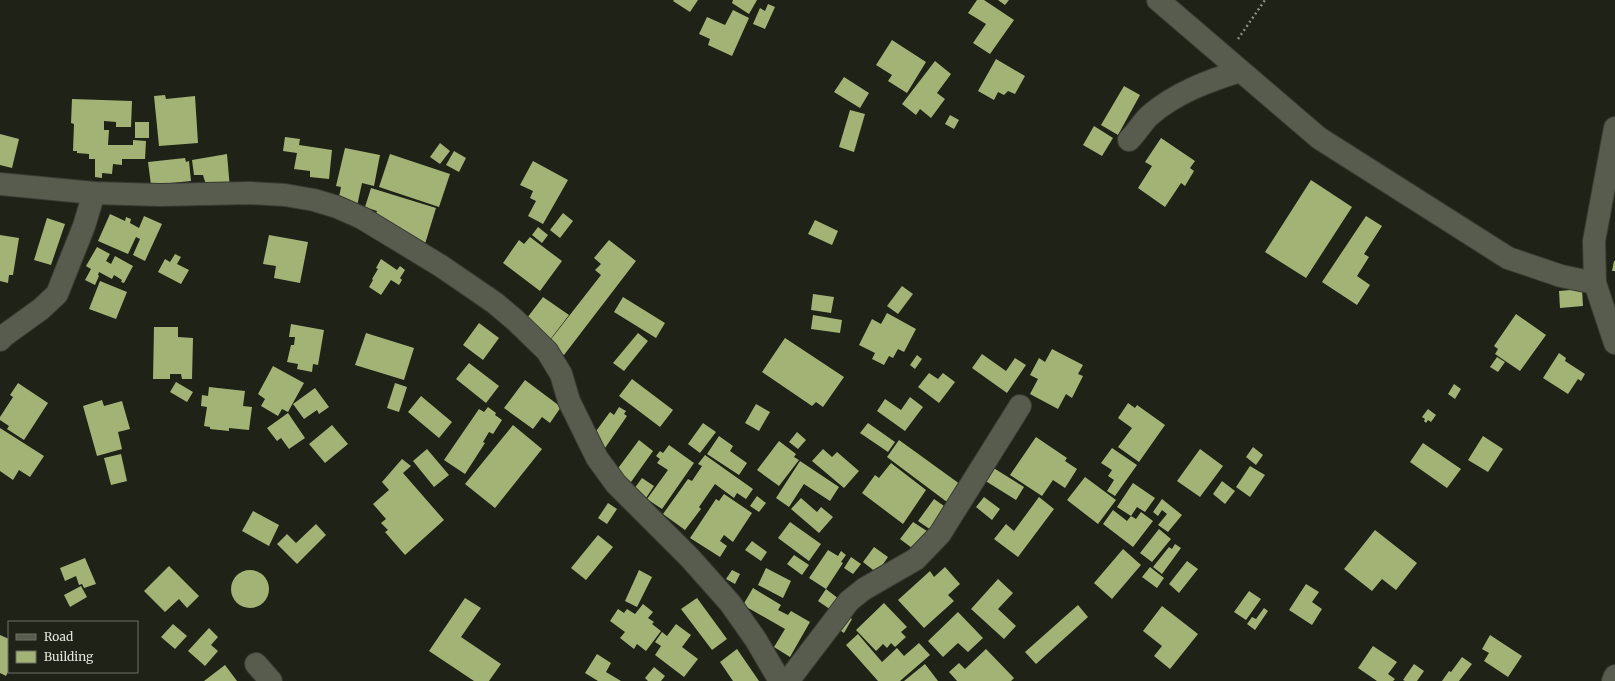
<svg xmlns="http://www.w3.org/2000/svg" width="1615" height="681" viewBox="0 0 1615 681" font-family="Merriweather,serif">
<rect width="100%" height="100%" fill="#1f2217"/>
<!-- building -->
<g fill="#a3b376">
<polygon points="674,0 698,0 690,12 673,1"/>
<polygon points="733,0 757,0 749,14 732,3"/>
<polygon points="977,0 984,0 1014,20 990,54 973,43 986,24 968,13"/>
<polygon points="998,0 1009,0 1005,5"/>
<polygon points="768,4 775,7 765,29 753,24 760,8 765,11"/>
<polygon points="733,10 749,18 732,56 708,45 710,39 699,34 707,17 725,25"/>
<polygon points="892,40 926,62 907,93 888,81 892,75 876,65"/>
<polygon points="996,59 1025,76 1015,94 1008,91 1004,95 998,92 994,100 978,91"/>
<polygon points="935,61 951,74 937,93 945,99 931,118 920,109 916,115 902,104"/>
<polygon points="844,77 869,93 860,108 834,92"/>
<polygon points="1124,86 1140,95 1118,135 1101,125"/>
<polygon points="165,95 166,99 195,96 198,143 159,146 154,96"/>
<polygon points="72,99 132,101 131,127 116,127 116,122 104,121 104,130 109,130 108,145 133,145 133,140 146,141 145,159 122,159 122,165 113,164 112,174 102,173 102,178 95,177 95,159 89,159 89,154 77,153 77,151 73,151 74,124 71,123"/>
<polygon points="850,110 865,114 854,152 839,147"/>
<polygon points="950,115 959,120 954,129 945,124"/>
<rect x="135" y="122" width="14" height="16"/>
<polygon points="1094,126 1113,138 1102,156 1083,145"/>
<polygon points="0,134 19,139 12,168 0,165"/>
<polygon points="285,137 300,139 299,145 332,150 329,179 310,177 310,171 294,169 297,153 283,151"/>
<polygon points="1161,138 1195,161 1190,168 1194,171 1185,186 1181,183 1165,207 1138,188 1152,166 1145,162"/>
<polygon points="440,143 450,151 440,164 430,157"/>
<polygon points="345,148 380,155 374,186 362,183 357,206 338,202 341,187 336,186"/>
<polygon points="454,151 466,158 459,172 446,165"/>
<polygon points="227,154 230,189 206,185 203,175 194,175 192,160"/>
<polygon points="390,154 450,174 439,207 379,187"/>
<polygon points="185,158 186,162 189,161 191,181 151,185 148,162"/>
<polygon points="533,161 568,180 543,224 528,216 536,201 530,198 533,191 520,185"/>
<polygon points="1311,180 1352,207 1306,278 1265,252"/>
<polygon points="371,188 436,208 425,244 374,220 377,211 365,207"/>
<polygon points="563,213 573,221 560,238 550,230"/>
<polygon points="110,214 125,221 126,217 131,219 130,223 139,228 144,216 162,224 145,261 133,255 140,239 136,237 128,254 98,241"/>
<polygon points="1366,216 1382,226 1364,254 1369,257 1357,276 1370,285 1357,305 1322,282"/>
<polygon points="47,218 65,224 51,265 34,260"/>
<polygon points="815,220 838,231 832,245 808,234"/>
<polygon points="538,227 548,235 542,243 532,235"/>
<polygon points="0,235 19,238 13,275 9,275 8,283 0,281"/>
<polygon points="269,235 308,242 300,283 274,278 276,266 263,264"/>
<polygon points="530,237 562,261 540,291 503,263 519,240 524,244"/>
<polygon points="609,240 636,261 564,355 548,343 601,275 595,270 601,264 594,258"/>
<polygon points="97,247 110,254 106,261 111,264 115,256 133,266 124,283 121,282 122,280 114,275 112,279 99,272 98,275 99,276 95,285 85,280 91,269 86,266"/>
<polygon points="175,254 181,257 177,264 189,270 181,284 158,272 165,259 170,262"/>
<polygon points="381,259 397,270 400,266 405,270 400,278 402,280 399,285 391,280 381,295 369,287 373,280 372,279 378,269 376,268"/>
<polygon points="1614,261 1615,261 1615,271 1612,271"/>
<polygon points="100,281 127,292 116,319 89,309"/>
<polygon points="902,286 913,294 898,314 887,306"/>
<polygon points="1582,289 1583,306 1560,308 1559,291"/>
<polygon points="813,294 834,297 831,313 811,310"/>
<polygon points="543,297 569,315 549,341 524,322"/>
<polygon points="623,297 665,323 656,338 614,312"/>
<polygon points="887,313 916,329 904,352 898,349 893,358 889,356 884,365 872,359 875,353 859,345 872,319 881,324"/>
<polygon points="1516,314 1546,335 1520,371 1495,354 1498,349 1494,346"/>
<polygon points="813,315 842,320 840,333 811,329"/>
<polygon points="479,323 499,338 483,360 463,345"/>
<polygon points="291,324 324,330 318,365 313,364 312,372 297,369 298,364 287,362 291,345 294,345 295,337 289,337"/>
<polygon points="154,327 178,327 178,337 193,338 192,379 182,379 181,374 170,374 170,379 153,379"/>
<polygon points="366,333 414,348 404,380 355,365"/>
<polygon points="638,333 648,341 624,371 613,363"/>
<polygon points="785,338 844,377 823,407 816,402 812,406 762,372"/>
<polygon points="1052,349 1083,365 1078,374 1083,376 1072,398 1066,394 1058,409 1030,394 1038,379 1030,375 1039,358 1045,362"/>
<polygon points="1559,353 1566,358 1565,361 1585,374 1581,381 1578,379 1568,394 1543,378"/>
<polygon points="982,354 1006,371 1015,358 1026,365 1007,393 972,368"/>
<polygon points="917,355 922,359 915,369 910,365"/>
<polygon points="1497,357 1505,362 1498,372 1490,367"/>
<polygon points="469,363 499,386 486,403 456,379"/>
<polygon points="273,366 304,383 288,412 282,409 278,416 261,406 265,399 258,394"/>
<polygon points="929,373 938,379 943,373 955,382 939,403 918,387"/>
<polygon points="632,379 673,410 660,427 619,396"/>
<polygon points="525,380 561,407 550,423 542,417 533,429 504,408"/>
<polygon points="176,382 193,392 187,402 170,392"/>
<polygon points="18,383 48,403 24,440 7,429 9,426 0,420 0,417 13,397 10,395"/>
<polygon points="395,383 407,387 399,412 387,408"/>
<polygon points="1454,384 1461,389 1455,399 1448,394"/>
<polygon points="209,387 245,391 243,406 252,407 249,430 229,428 229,431 210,429 210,427 204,426 207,407 201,406 202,395 208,396"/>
<polygon points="315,388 329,407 319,414 317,410 304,419 293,404"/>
<polygon points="421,396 452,422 439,438 408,412"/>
<polygon points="910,397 923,407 905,431 877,411 885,399 901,410"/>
<polygon points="102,400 104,406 122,401 130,429 118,432 122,449 97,456 83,406"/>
<polygon points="1128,403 1135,408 1137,405 1165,425 1139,462 1118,447 1132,428 1118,418"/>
<polygon points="756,404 770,412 759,431 745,423"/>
<polygon points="488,407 496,413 495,415 502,420 493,434 489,432 483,442 485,443 465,474 444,460 479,409 484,412"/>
<polygon points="619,407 626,411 624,414 627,416 605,448 591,438 610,412 614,415"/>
<polygon points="1428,409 1436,415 1431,422 1428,420 1426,423 1424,421 1425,419 1422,417"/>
<polygon points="288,413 305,438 289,449 281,438 277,441 267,428"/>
<polygon points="703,423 716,432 700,453 688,444"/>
<polygon points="868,423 895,442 888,452 860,433"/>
<polygon points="332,425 348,444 325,463 309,444"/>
<polygon points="513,425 542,449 495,508 465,484"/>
<polygon points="0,428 44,456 30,477 19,470 13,480 0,471"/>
<polygon points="797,432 806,440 798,449 789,442"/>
<polygon points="719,436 733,446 730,451 747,463 739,475 707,454"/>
<polygon points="1483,436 1503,449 1488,472 1468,460"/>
<polygon points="1036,437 1067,458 1065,461 1077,469 1065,488 1053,480 1042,496 1010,475"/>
<polygon points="639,440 653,451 631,482 616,471"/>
<polygon points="899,440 964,487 951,505 887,457"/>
<polygon points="779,441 796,454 794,457 799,460 779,486 757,470"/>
<polygon points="1423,443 1461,469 1447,488 1410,462"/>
<polygon points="669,445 694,463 662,509 647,499 668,470 657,463 660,459 656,456 660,451 663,453"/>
<polygon points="1253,447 1263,455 1256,465 1246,457"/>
<polygon points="1112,448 1137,465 1115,496 1107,491 1114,480 1108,476 1112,470 1101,463"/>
<polygon points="427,449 449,475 434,487 413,461"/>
<polygon points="823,449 832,457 837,452 859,471 844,488 812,461"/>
<polygon points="1200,449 1223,466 1200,497 1177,481"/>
<polygon points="121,454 127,481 111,485 104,458"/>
<polygon points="705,455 753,489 746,499 737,493 734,498 715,484 699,507 701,509 685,530 663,514 688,479 692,481 702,466 698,464"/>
<polygon points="402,459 411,466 403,473 444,520 405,555 385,532 388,530 381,523 386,519 373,504 389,490 382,482"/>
<polygon points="800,461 839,487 830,501 804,484 789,507 776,498"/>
<polygon points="891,463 926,490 903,524 862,493 875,475 879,478"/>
<polygon points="1250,466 1265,475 1250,497 1236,487"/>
<polygon points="992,467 1024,487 1016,500 984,480"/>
<polygon points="1085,477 1116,500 1098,524 1067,500"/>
<polygon points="642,478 654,486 646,498 634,489"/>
<polygon points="1222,481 1235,491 1225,504 1213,494"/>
<polygon points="1133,483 1155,498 1145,512 1137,507 1131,516 1117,507"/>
<polygon points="724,494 752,513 733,542 724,535 720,541 727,546 720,557 690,538 716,499 719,501"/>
<polygon points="757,496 766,503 759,512 750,506"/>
<polygon points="984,497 1000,509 992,520 976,507"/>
<polygon points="1039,497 1054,509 1018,557 994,539 1006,524 1014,531"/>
<polygon points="801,498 817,512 821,507 833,517 819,533 791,509"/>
<polygon points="934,499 947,508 931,530 918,521"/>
<polygon points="1162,499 1182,515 1168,532 1158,525 1167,514 1162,510 1158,516 1153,512"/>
<polygon points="608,503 617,509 607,524 598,518"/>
<polygon points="1113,510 1127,521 1131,516 1136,519 1141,512 1153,521 1133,547 1103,524"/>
<polygon points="253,511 279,525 269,546 242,531"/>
<polygon points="790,522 821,544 809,561 778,538"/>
<polygon points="913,522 927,531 916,551 900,539"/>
<polygon points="316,524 326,535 297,564 277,544 287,534 296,543"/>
<polygon points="1159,529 1171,539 1152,562 1140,553"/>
<polygon points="1375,530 1417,563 1396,590 1382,579 1372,591 1344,569"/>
<polygon points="598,535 613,547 586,580 571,568"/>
<polygon points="752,541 767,552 761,561 745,550"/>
<polygon points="1175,544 1181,548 1162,574 1153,567 1169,547 1172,549"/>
<polygon points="874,547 888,557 877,573 863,562"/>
<polygon points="1123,549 1141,565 1112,599 1094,583"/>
<polygon points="828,550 838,556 841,551 846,555 841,562 843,563 826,589 809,578"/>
<polygon points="794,555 809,565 802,575 787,564"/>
<polygon points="851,557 861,564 853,574 844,568"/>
<polygon points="85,558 96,584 84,588 82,584 79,585 76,576 65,581 60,568"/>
<polygon points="1187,561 1198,569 1179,593 1169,584"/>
<polygon points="169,566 199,596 187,608 179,599 165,612 144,591"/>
<polygon points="945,567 960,584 948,595 954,601 924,628 898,600 930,571 934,577"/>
<polygon points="1150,567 1164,578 1157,588 1142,577"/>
<polygon points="766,568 791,581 783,598 758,585"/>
<polygon points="639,570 652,577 637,607 625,601"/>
<polygon points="732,570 740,574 735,584 726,579"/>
<circle cx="250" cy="589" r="19"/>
<polygon points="998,579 1013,593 998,609 1016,626 1004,639 971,609"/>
<polygon points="1306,584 1319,592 1312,602 1322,609 1312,625 1289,610"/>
<polygon points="81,586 87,597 70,607 64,595"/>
<polygon points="753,588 781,605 778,610 788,615 791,611 810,622 790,657 774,647 785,629 743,605"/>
<polygon points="826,589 839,599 831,610 818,601"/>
<polygon points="1249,591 1261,599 1246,620 1234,612"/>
<polygon points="465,598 481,608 461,637 501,664 489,681 474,681 429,651"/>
<polygon points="697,598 727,639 712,650 681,609"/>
<polygon points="884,603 907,627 901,632 906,637 895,647 891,643 887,648 883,644 876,651 856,630"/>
<polygon points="643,604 653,612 648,618 654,622 652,624 661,631 646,651 637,644 634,649 620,638 625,632 610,621 618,609 624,613 627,609 635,614"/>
<polygon points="1078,605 1088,617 1036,664 1025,652"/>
<polygon points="1162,606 1198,634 1170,669 1154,656 1162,646 1143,631"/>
<polygon points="1264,608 1268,611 1255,630 1247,624 1252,617 1256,619"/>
<polygon points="958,612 983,638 968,652 958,643 943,657 928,641"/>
<polygon points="843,614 852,619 844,633 835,627"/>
<polygon points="173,624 187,636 175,649 161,637"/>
<polygon points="676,624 691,635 682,647 698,659 684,677 655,655 661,646 655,642 662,632 667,636"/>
<polygon points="209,628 218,637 211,645 218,651 205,666 188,651"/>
<polygon points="858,634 882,662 897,648 904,656 919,643 930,655 900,681 878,681 846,645"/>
<polygon points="0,635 9,639 9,670 6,676 0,673"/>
<polygon points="1490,635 1522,656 1508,677 1484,661 1489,653 1482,649"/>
<polygon points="1373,646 1397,662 1388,674 1395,679 1393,681 1377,681 1358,668"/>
<polygon points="737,649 759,681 733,681 720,662"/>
<polygon points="986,649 1014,678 1011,681 957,681 949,672 959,663 965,669"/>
<polygon points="597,654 611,663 606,672 621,681 598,681 585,673"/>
<polygon points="1462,657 1472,664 1459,681 1442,681 1449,671 1451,672"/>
<polygon points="925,664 938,681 904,681"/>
<polygon points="1414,664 1424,671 1417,681 1405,681 1403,680"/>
<polygon points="225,665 237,681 204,681"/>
<polygon points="654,667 665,676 661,681 648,681 645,678"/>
</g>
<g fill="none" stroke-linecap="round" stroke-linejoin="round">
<defs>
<g id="street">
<polyline points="1158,0 1319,138 1508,258 1561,276 1595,283"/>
<polyline points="1615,128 1594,241 1595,283 1615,343"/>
<path d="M1129,140C1136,133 1142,123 1149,116C1175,93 1208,81 1240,71"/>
<polyline points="0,184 94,193 160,195 249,193 285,195 314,200 337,207 362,218 441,266 495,303 515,320 547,351 561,374 569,401 597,458 616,484 690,558 730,603 756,640 780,681"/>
<polyline points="0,340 5,335 41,309 57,294 84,226 94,193"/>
<polyline points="256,664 271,681"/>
<polyline points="788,681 849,601 864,589 916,559 940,534 1020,406"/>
<polyline points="1613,681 1615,676"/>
</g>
</defs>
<!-- street casing -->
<use href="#street" stroke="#393c33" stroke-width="24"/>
<!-- path -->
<polyline stroke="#898c83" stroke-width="2.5" stroke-dasharray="2 3" stroke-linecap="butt" points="1238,39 1265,0"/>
<!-- street -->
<use href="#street" stroke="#585c4f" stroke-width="22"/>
</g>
<!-- legend -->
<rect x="8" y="621" width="130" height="52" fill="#1f2217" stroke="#6d7066"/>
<rect x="16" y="634" width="20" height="6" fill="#585c4f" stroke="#6d7066"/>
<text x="44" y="641" font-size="12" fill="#e2e4dd">Road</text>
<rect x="16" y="651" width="20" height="12" fill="#a3b376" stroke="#6d7066"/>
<text x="44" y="661" font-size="12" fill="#e2e4dd">Building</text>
</svg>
